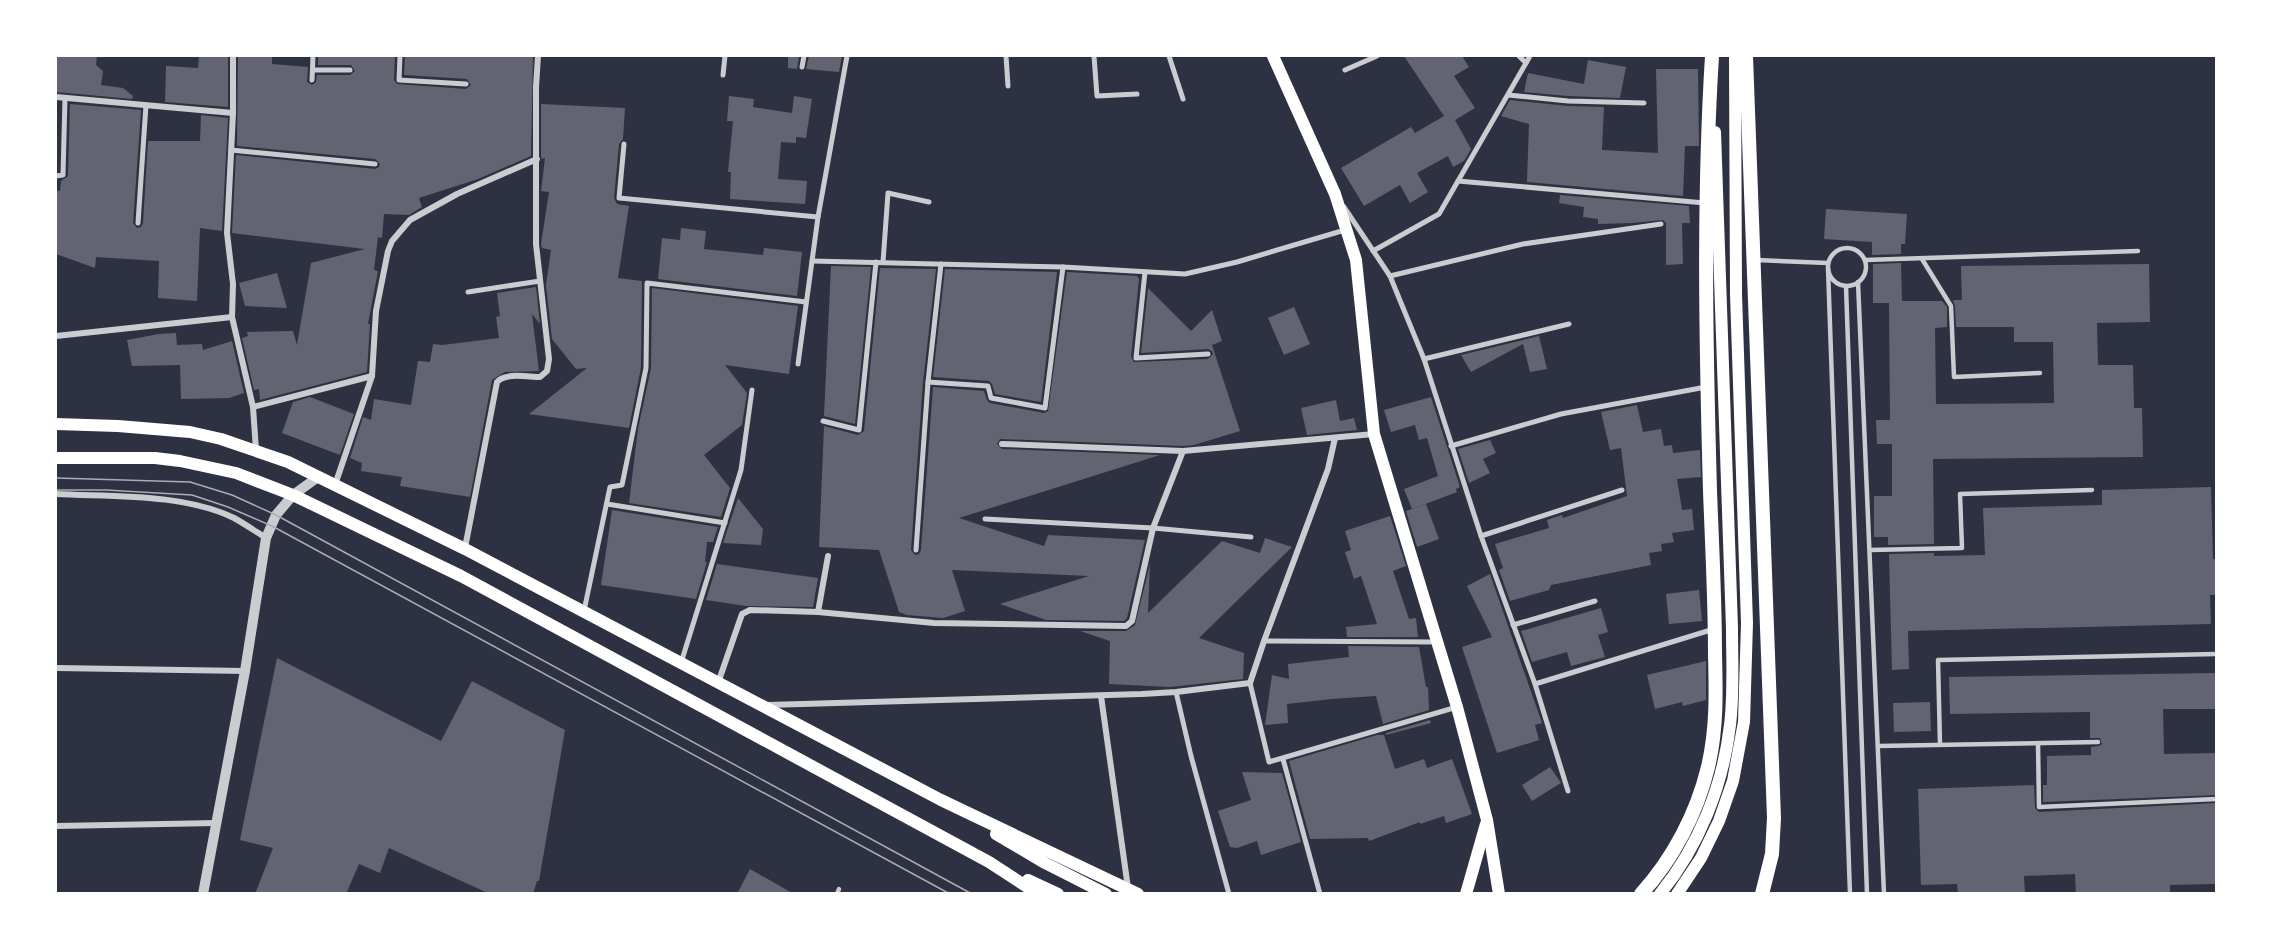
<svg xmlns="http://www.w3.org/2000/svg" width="2272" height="949" viewBox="0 0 2272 949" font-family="Commissioner,sans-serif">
<rect width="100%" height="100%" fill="#2d3142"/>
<!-- building -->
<g fill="#626471">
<polygon points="56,56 97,56 96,65 103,71 101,85 123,88 133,96 132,99 56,92"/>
<polygon points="199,56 228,56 228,107 165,102 166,66 198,68"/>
<polygon points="238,56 272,56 272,64 308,67 307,82 312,85 316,82 317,75 350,75 355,71 351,65 318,65 318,56 395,56 394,80 397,84 466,89 471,85 467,79 404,75 405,56 533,56 531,156 478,179 419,198 422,207 409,215 384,214 382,238 378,237 374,270 378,271 368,324 370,324 367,372 260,400 259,389 254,390 242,338 248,336 247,332 293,331 297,345 311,263 365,249 232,233 236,155 375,169 379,167 380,164 375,159 237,146"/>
<polygon points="788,56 799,56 797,69 788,68"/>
<polygon points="809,56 842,56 839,72 806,69"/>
<polygon points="1404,56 1462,56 1469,67 1454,76 1475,108 1455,120 1471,149 1464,161 1453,167 1448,156 1417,173 1428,192 1410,203 1400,185 1364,206 1341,168 1411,127 1415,133 1444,116"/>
<polygon points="1588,60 1626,67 1620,98 1568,96 1524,92 1528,73 1584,84"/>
<polygon points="1656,69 1698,69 1699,146 1685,146 1683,196 1527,182 1529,124 1501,116 1510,100 1568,106 1604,107 1602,150 1658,153"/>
<polygon points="729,96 754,99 753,107 792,113 794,96 812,99 806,138 796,137 796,143 781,142 778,179 807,181 805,204 730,199 731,172 728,172 733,121 727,121"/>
<polygon points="70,104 141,110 133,223 137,228 141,227 143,223 148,141 200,141 201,115 228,118 222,231 200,228 197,301 158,298 159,261 96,257 95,268 56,254 56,190 60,191 61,181 68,176"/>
<polygon points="541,104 625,108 623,139 619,144 614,198 617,204 629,206 618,278 642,281 641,367 629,428 529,414 587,368 576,369 552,339 546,285 551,250 542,248 541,244 549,192 541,191 545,158 542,159 541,156"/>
<polygon points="1560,195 1689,206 1690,223 1682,223 1683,264 1666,265 1666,223 1663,220 1632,223 1598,224 1598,219 1583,217 1584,207 1559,203"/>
<polygon points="1826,209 1907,214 1905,244 1901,244 1901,254 1872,255 1872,242 1824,239"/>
<polygon points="681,228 706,231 704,249 763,255 764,248 802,252 797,296 658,279 662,238 680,240"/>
<polygon points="1901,263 1902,301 1942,301 1947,307 1947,327 1935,328 1936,404 2054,403 2053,342 2014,342 2014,327 1956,327 1955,306 1953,300 1962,300 1961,266 2149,264 2150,322 2097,323 2098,365 2133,365 2134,408 2142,408 2143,457 1933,459 1934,544 1888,545 1888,537 1874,537 1874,496 1892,496 1892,444 1877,444 1876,420 1890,420 1889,303 1873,303 1873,264"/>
<polygon points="831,266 871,267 855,424 824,416"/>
<polygon points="880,268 936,269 923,382 911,550 915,555 919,554 921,550 933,387 984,391 987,400 990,403 1044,413 1048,411 1067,272 1137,276 1139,279 1131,357 1134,362 1208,359 1213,354 1212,351 1208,349 1141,353 1148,288 1191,331 1212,310 1222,341 1212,345 1240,431 1194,445 1183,446 1000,439 997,444 1002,449 1160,455 959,518 1044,546 1048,535 1145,540 1127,618 1124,621 1046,620 1000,604 1089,576 952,570 965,611 943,618 907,615 899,612 879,550 819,547 824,426 858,435 864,431"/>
<polygon points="945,269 1057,272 1041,402 995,394 992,384 989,381 933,377"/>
<polygon points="277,273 287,308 245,306 239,283"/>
<polygon points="536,287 540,324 532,314 539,371 505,372 492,380 470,497 400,486 402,477 361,471 362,463 350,458 363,417 371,420 374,399 411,405 418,361 430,362 433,344 442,345 499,338 496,317 500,316 497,293"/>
<polygon points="652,288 798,306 789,374 725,365 747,393 742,425 704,455 730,488 721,517 629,503 638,429 651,368"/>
<polygon points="1294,307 1310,344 1284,355 1268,318"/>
<polygon points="176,333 177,345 202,344 203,350 232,341 244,393 229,398 181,399 180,365 132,366 127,340 159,334"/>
<polygon points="1539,336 1547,369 1530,372 1523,344 1471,372 1461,355"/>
<polygon points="310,397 354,414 340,455 282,433 293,402"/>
<polygon points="1431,397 1460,487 1456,489 1457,492 1412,509 1404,489 1438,476 1427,438 1419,440 1415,425 1391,432 1384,410"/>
<polygon points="1336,400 1340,421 1354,418 1357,430 1307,435 1301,408"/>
<polygon points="1637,405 1643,432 1661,429 1664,446 1672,445 1673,453 1700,450 1701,477 1677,479 1682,510 1692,509 1694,530 1672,533 1674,542 1661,544 1662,551 1649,553 1651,565 1551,585 1549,590 1510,601 1499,570 1503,568 1495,544 1549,528 1547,520 1562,515 1563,518 1627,496 1621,448 1610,450 1601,412"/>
<polygon points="1490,440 1496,453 1483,459 1490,473 1469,483 1458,449"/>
<polygon points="2211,487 2213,559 2217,559 2217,595 2210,595 2211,624 1908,631 1909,669 1892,670 1889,554 1934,553 1934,556 1985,555 1983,508 2102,505 2102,490"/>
<polygon points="738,498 763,529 761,545 723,543"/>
<polygon points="1426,504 1439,539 1417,547 1406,511"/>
<polygon points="612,510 718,527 713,542 707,542 705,562 707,562 696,599 601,585"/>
<polygon points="1390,516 1406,566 1393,571 1409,619 1416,618 1418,637 1347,637 1346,627 1377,624 1361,576 1354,579 1345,552 1351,550 1345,531"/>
<polygon points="1265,538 1292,547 1199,638 1244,653 1243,679 1170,687 1109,684 1110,641 1080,631 1126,631 1135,625 1150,564 1148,613 1222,541 1260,553"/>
<polygon points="717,564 818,578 813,607 746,606 706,600"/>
<polygon points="1490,574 1542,723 1535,725 1539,740 1497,753 1462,647 1492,637 1467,586"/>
<polygon points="1699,590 1702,621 1669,624 1666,594"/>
<polygon points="1601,608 1608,632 1598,635 1605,657 1571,666 1567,652 1532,662 1521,631"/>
<polygon points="1348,646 1419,647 1426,687 1428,687 1429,710 1383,724 1376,696 1332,699 1287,704 1288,723 1265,725 1272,675 1289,679 1288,664 1349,657"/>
<polygon points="277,658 441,741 472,681 565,730 539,881 537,881 533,894 490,894 389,848 380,873 359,864 346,894 255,894 273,848 240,840"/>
<polygon points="1706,661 1706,700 1683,706 1682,702 1655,709 1647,675"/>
<polygon points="2217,673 2217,709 2163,709 2164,754 2217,753 2217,795 2043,802 2043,785 2047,785 2047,756 2091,755 2091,747 2099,746 2102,744 2100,738 2090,738 2090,712 1950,714 1949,677"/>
<polygon points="1930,702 1931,731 1894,732 1893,703"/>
<polygon points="1430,720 1431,723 1386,735 1386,733"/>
<polygon points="1377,735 1384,735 1395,769 1424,759 1427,768 1452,759 1472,814 1446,823 1444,816 1420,824 1420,822 1369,841 1368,838 1310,839 1289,761"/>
<polygon points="1550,767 1561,783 1532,801 1522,785"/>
<polygon points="1242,772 1282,773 1301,842 1261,855 1257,841 1237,848 1230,847 1218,811 1251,800"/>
<polygon points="2034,785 2035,808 2039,812 2217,803 2217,884 2170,885 2170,894 2076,894 2075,874 2024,876 2025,894 1958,894 1957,884 1921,885 1918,789"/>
<polygon points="750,869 794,894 737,894"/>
</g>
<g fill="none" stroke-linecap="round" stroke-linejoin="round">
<!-- service -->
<g stroke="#caccd0" stroke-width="4.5">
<circle cx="1847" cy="267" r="19"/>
<polyline points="1922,259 1951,306 1954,377 2040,373"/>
<polyline points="1756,260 1828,263"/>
<polyline points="1865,260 2138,251"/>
<polyline points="1828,268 1850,894"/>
<polyline points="1858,282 1884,894"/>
<polyline points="1846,286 1867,894"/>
<polyline points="1870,550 1962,548 1960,494 2092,490"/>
<polyline points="2038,743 2039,807 2216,799"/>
<polyline points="1940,745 1938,660 2216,654"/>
<polyline points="1878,746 2098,742"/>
<polyline points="837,894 839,889"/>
</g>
<!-- pedestrian -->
<g stroke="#caccd0" stroke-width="5">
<polyline points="400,56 399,80 466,84"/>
<polyline points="1006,56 1008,86"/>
<polyline points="1094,56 1097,96 1137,94"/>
<polyline points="1169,56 1183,99"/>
<polyline points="1519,56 1526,63"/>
<polyline points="802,67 804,56"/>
<polyline points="313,70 350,70"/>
<polyline points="1345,70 1377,56"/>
<polyline points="723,75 725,56"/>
<polyline points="312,80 313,56"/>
<polyline points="1508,95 1568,101 1644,103"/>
<polyline points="624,144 619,198 818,217"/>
<polyline points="231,150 375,164"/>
<polyline points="56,176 63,175 65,98"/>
<polyline points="1458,181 1705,203"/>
<polyline points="1344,207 1390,276 1424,359 1481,536 1535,684 1568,791"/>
<polyline points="138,223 146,105"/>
<polyline points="1373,251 1439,214 1530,56"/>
<polyline points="812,261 1063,267 1185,274 1237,262 1345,230"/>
<polyline points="883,262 888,193 929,202"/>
<polyline points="1145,272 1136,358 1208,354"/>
<polyline points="1390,276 1523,244 1661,224"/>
<polyline points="468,292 540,281"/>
<polyline points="1424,359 1569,324"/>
<polyline points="798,364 818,217 847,56"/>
<polyline points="928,382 988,386 991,398 1045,408 1063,267"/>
<polyline points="823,421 859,430 876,262"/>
<polyline points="1451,446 1561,414 1706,387"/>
<polyline points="607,504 725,523"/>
<polyline points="985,519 1153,528 1251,537"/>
<polyline points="1481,536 1622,490"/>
<polyline points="916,550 928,382 941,264"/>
<polyline points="584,611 610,487 622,485 646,368 647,283 806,302"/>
<polyline points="1513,625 1595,601"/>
<polyline points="1264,641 1436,642"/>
<polyline points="681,663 741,470 752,390"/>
<polyline points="1250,683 1269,762 1457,707"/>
<polyline points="1535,684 1714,629"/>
<polyline points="1176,692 1191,756 1229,894"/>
<polyline points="1283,759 1320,894"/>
</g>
<!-- minor -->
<g stroke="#caccd0" stroke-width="6">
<polyline points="233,56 233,113 227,233 233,284 232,317 253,407 256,450"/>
<polyline points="56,97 233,113"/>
<polyline points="56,336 232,317"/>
<polyline points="253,407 372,376"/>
<polyline points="1002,444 1183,451 1374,434"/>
<polyline points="335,485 372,376 376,311 388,251 392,241 410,220 457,194 537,159"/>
<path d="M56,494C111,497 183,493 234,518C245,524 255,531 266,538"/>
<path d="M465,548L497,382C506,372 528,377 540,377L547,371L549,359L536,244V87L538,56"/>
<polyline points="818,612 828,556"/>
<polyline points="56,668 245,671"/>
<polyline points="718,683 742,614 750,610 818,612 934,623 1126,626 1132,621 1153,528 1183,451"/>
<polyline points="1101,696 1128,888"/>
<polyline points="767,705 1142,694 1176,692 1250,683 1264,641 1328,469 1335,438"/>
<polyline points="56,826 217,823"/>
</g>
<!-- tertiary -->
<polyline stroke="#caccd0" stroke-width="10" points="203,894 245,671 266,538 276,515 293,495 318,477"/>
<!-- secondary -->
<g stroke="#fff" stroke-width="12">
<polyline points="1273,56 1335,194 1356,260 1374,434 1457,707 1487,820 1499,894"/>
<polyline points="56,424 118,426 190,432 221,439 288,462 465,549 941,800 1138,894"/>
<polyline points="56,458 155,458 180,461 236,473 293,495 461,576 989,862 1038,894"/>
<polyline points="996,834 1045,863 1106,894"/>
<polyline points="1028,880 1058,894"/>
<polyline points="1466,894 1486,824"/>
<path d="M1660,894C1699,846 1723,786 1730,725C1734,693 1732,660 1732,628L1715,132"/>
<polyline points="1677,894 1701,858 1719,821 1733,781 1744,722 1747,623 1736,294 1735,56"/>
</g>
<!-- primary -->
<g stroke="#fff" stroke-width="14">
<polyline points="1746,56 1774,818 1772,854 1762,894"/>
<path d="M1641,894C1673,859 1697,813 1708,767C1717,729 1716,692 1715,654C1715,599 1712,545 1710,491C1706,346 1703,200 1712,56"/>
</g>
<!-- tram -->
<g stroke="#abadb3" stroke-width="1.5">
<polyline points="56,478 190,482 232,495 276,515 972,894"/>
<polyline points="56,490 106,490 192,495 228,507 272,526 950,894"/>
</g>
</g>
<!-- border -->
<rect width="2272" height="949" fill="none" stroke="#ffffff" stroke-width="114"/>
</svg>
